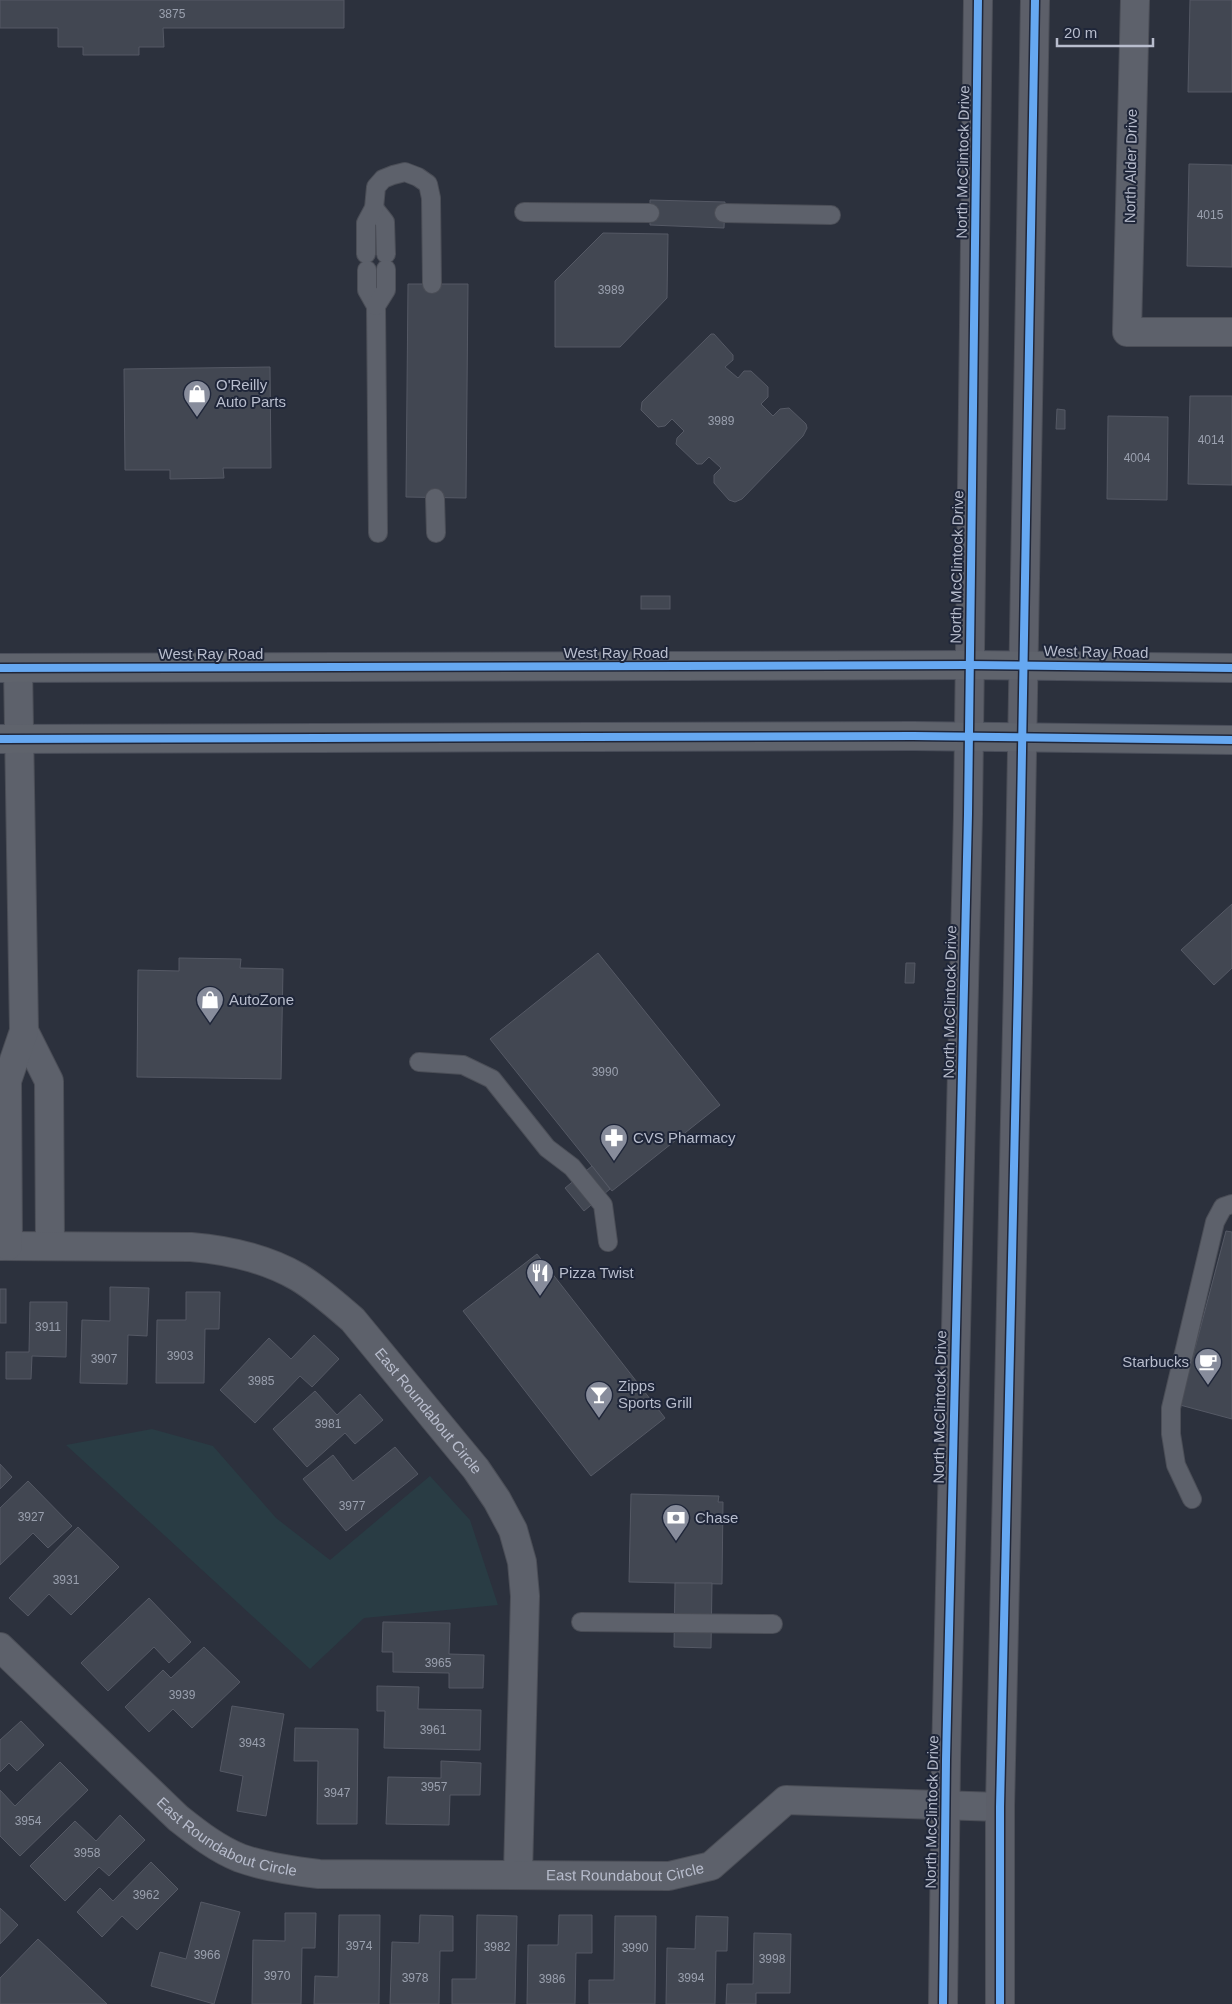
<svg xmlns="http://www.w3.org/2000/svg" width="1232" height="2004" viewBox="0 0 1232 2004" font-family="Helvetica,sans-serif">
<rect width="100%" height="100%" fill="#2c313d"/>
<!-- green -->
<polygon fill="#293c44" points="152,1429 213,1446 276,1518 330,1560 430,1476 470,1520 498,1605 364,1618 310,1669 66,1445"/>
<!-- building -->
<g fill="#424752" stroke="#555965">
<polygon points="0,0 344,0 344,28 163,28 164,47 139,47 139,55 83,55 83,47 58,47 58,28 0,28"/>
<polygon points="1190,0 1232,0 1232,92 1188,92"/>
<polygon points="1189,164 1232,165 1232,267 1187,266"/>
<polygon points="650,200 725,202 724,228 650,225"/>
<polygon points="603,233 668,234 667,298 620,347 555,347 555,281"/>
<polygon points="408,284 468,284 466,498 406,497"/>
<polygon points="711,334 714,334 733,355 733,360 725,367 738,378 744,371 751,371 768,387 768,397 761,404 773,416 780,409 789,408 806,424 807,428 803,436 742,499 735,502 729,500 714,483 714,475 721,468 709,457 702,464 697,464 676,444 677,438 684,431 672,419 665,426 658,427 641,410 642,402"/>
<polygon points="270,367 271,468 223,468 224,478 170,479 170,470 125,470 124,369"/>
<polygon points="1190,396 1232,396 1232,485 1188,484"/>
<polygon points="1057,409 1065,410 1065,429 1056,429"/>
<polygon points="1108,416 1168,417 1167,500 1107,499"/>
<rect x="641" y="596" width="29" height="13"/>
<polygon points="1232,904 1232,968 1214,985 1181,950"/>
<polygon points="598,953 720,1105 612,1191 490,1039"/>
<polygon points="179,958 241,959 240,968 283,969 281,1079 137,1077 138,970 179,971"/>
<polygon points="906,963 915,963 914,983 905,983"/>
<polygon points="592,1166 610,1189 584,1211 565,1188"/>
<polygon points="1226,1231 1232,1232 1232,1419 1180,1405"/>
<polygon points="537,1254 665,1418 591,1476 463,1311"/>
<polygon points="110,1287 149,1288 147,1336 128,1335 127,1384 80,1383 82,1320 110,1321"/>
<rect x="0" y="1289" width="6" height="34"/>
<polygon points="186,1292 220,1292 219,1329 205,1329 204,1383 156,1383 157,1320 186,1320"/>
<polygon points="30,1302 67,1302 66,1357 32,1356 31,1379 6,1379 6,1352 29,1352"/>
<polygon points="314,1335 339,1359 312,1387 300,1376 255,1423 220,1390 269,1338 291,1359"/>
<polygon points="315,1391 337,1415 360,1394 383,1420 355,1444 345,1433 307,1467 273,1429"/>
<polygon points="395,1447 418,1474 346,1531 303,1479 333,1455 353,1481"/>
<polygon points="0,1464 12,1477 0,1489"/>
<polygon points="28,1481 72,1526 48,1548 33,1533 0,1565 0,1508"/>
<polygon points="631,1494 719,1496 718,1502 723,1502 722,1584 629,1582"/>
<polygon points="78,1527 119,1567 71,1615 49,1594 28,1616 9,1598"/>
<polygon points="675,1583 712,1583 711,1648 674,1647"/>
<polygon points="149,1598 191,1642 169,1663 154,1647 108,1691 81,1663"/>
<polygon points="383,1622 450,1623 449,1654 484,1655 483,1688 449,1688 449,1673 393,1672 393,1652 382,1652"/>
<polygon points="204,1647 240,1682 192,1728 173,1709 149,1732 125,1707 163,1670 171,1678"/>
<polygon points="377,1686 419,1687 418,1709 481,1710 480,1750 384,1748 385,1711 377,1711"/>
<polygon points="232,1706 284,1714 266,1816 237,1811 243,1776 220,1771"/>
<polygon points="21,1721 44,1745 17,1771 9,1763 0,1772 0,1740"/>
<polygon points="295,1728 358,1729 357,1824 317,1824 318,1761 294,1761"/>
<polygon points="441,1761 481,1763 480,1795 450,1795 449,1825 386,1824 388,1777 441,1778"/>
<polygon points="60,1762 88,1790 20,1856 0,1836 0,1790 15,1806"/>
<polygon points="120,1815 145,1840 109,1876 99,1867 65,1901 30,1866 75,1821 96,1841"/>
<polygon points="151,1862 178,1889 137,1930 122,1916 102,1937 77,1912 100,1888 113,1901"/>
<polygon points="201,1902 240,1912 214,2004 151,1986 160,1952 186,1959"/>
<polygon points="0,1908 18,1925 0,1944"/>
<polygon points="285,1913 316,1913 315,1948 302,1948 301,2004 252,2004 253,1940 285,1941"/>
<polygon points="339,1915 380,1915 379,2004 314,2004 315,1976 338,1977"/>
<polygon points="420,1915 453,1916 453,1951 440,1951 439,2004 390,2004 392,1942 419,1943"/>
<polygon points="477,1915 517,1916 515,2004 452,2004 452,1979 476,1979"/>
<polygon points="559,1915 592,1915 592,1953 576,1953 575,2004 527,2004 528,1945 558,1945"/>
<polygon points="615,1916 656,1916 655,2004 589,2004 589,1980 614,1980"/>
<polygon points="696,1916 728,1917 727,1951 716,1951 715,2004 666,2004 667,1948 695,1949"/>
<polygon points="754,1933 791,1934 790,1993 756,1993 756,2004 726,2004 727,1984 753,1984"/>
<polygon points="38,1939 107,2004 0,2004 0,1978"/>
</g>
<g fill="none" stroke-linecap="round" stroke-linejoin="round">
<defs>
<g id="service">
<polyline points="374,208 385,222 386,254"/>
<polyline points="524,212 650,213"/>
<polyline points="724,213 831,215"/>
<polyline points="366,254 366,223 374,208 376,187 383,179 393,175 405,172 418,177 428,184 431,198 432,284"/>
<polyline points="367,270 367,290 376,306 378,533"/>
<polyline points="376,306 386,290 386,269"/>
<polyline points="435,498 436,533"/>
<polyline points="419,1062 463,1065 492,1079 547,1148 572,1167 603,1205 608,1242"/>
<polyline points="1192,1499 1176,1465 1171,1434 1171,1408 1215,1222 1223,1207 1232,1204"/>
<polyline points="581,1622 773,1624"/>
</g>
<g id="minor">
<polyline points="1135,0 1127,332 1232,332"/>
<polyline points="24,1031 49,1081 50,1246"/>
<path id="s1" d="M0,1246L191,1247C227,1250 267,1259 298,1277C318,1289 336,1305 353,1320L476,1469L497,1500L513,1530L522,1562L525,1596L518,1874"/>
<polyline points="8,1246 7,1081 24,1031 18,668"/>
<path id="s2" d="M0,1647L178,1818C197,1833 217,1849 240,1858C265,1867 293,1871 319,1874L669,1876L711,1866L786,1800L1000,1807"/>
</g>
<g id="secondary">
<polyline points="943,2004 946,1760 968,814 978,0"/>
<polyline points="1000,2004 1000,1807 1018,983 1035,0"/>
</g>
<g id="primary">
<polyline points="0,668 969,665 1232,668"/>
<polyline points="0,739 913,736 1232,740"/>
</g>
</defs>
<!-- service casing -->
<use href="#service" stroke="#4b4e57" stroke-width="20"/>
<!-- minor casing -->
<use href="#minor" stroke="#4b4e57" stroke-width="30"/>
<!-- secondary casing -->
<use href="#secondary" stroke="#4b4e57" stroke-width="30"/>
<!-- primary casing -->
<use href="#primary" stroke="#4a4e5a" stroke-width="30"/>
<!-- service -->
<use href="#service" stroke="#5d616b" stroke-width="18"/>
<!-- minor -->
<use href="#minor" stroke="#5d616b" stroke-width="28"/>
<!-- secondary -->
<use href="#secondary" stroke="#5c5f69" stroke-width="28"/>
<!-- primary -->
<use href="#primary" stroke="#5f636c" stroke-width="28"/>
<defs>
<g id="cycleway">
<polyline points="0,668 969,665 1232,668"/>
<polyline points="0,739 913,736 1232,740"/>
<polyline points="943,2004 946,1760 968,814 978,0"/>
<polyline points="1000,2004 1000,1807 1018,983 1035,0"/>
</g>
</defs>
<!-- cycleway casing -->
<use href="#cycleway" stroke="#1f2639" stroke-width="11"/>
<!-- cycleway -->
<use href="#cycleway" stroke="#66a8f1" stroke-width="8"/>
</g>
<!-- icons -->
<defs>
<symbol id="shop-pin" viewBox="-11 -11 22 30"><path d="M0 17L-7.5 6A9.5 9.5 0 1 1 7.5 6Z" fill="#878c9b" stroke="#1f2639"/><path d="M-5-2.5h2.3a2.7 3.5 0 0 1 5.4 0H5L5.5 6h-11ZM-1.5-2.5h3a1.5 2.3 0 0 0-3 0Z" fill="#fff"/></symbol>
<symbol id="pharmacy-pin" viewBox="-11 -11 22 30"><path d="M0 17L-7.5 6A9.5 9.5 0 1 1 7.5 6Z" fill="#878c9b" stroke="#1f2639"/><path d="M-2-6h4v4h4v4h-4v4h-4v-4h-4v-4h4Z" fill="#fff"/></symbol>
<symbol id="restaurant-pin" viewBox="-11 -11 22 30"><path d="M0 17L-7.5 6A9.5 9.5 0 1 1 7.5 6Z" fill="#878c9b" stroke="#1f2639"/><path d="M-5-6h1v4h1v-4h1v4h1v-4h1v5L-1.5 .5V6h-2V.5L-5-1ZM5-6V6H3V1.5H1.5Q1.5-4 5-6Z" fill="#fff"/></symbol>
<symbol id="cafe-pin" viewBox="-11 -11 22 30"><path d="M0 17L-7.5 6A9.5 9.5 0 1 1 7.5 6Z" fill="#878c9b" stroke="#1f2639"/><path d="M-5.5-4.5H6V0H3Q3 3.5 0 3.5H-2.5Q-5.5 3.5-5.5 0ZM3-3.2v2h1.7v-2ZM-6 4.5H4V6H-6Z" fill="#fff"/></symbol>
<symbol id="bar-pin" viewBox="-11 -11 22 30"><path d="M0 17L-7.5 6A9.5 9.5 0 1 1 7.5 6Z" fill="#878c9b" stroke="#1f2639"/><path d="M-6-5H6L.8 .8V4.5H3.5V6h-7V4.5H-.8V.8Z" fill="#fff"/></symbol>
<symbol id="bank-pin" viewBox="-11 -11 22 30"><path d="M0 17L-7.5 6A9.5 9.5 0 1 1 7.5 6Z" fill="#878c9b" stroke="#1f2639"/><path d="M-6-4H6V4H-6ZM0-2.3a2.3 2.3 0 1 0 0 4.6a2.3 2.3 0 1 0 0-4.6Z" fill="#fff"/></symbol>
</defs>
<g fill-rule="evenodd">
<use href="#shop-pin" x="181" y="378" width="32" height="43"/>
<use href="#shop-pin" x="194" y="984" width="32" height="43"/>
<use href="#pharmacy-pin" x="598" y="1122" width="32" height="43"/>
<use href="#restaurant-pin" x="524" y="1257" width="32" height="43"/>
<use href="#cafe-pin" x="1192" y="1346" width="32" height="43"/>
<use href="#bar-pin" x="583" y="1379" width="32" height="43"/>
<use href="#bank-pin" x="660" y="1502" width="32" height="43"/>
</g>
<g text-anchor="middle" stroke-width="4" stroke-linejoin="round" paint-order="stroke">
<!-- number labels -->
<g font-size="12" fill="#9aa0ae">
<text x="172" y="18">3875</text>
<text x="1210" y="219">4015</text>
<text x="611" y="294">3989</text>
<text x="721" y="425">3989</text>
<text x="1211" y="444">4014</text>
<text x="1137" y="462">4004</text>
<text x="605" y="1076">3990</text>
<text x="48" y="1331">3911</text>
<text x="180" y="1360">3903</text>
<text x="104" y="1363">3907</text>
<text x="261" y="1385">3985</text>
<text x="328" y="1428">3981</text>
<text x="352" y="1510">3977</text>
<text x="31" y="1521">3927</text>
<text x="66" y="1584">3931</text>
<text x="438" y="1667">3965</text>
<text x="182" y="1699">3939</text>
<text x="433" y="1734">3961</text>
<text x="252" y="1747">3943</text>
<text x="434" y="1791">3957</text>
<text x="337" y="1797">3947</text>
<text x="28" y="1825">3954</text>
<text x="87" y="1857">3958</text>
<text x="146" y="1899">3962</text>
<text x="359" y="1950">3974</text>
<text x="497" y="1951">3982</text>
<text x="635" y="1952">3990</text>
<text x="207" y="1959">3966</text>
<text x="772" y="1963">3998</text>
<text x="277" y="1980">3970</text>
<text x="415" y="1982">3978</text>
<text x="691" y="1982">3994</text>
<text x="552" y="1983">3986</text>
</g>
<!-- street labels -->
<g font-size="15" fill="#b8bdcd" stroke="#1f2639">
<text transform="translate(963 162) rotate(-89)" y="5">North McClintock Drive</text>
<text transform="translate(1131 166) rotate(-89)" y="5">North Alder Drive</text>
<text transform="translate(957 567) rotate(-89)" y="5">North McClintock Drive</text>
<text transform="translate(1096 652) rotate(1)" y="5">West Ray Road</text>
<text x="616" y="658">West Ray Road</text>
<text x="211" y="659">West Ray Road</text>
<text transform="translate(950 1002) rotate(-89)" y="5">North McClintock Drive</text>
<text transform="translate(940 1407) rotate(-89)" y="5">North McClintock Drive</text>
<text dy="5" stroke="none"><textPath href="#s1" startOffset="491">East Roundabout Circle</textPath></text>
<text transform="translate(932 1812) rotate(-89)" y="5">North McClintock Drive</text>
<text dy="5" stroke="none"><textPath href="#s2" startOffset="300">East Roundabout Circle</textPath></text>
<text dy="5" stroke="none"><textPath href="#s2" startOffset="708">East Roundabout Circle</textPath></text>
</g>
<!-- poi labels -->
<g font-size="15" fill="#b8bdcd" stroke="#1f2639" text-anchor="start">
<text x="216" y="390">O'Reilly<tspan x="216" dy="17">Auto Parts</tspan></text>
<text x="229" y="1005">AutoZone</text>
<text x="633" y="1143">CVS Pharmacy</text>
<text x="559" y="1278">Pizza Twist</text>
<text x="1189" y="1367" text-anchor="end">Starbucks</text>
<text x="618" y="1391">Zipps<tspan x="618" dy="17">Sports Grill</tspan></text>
<text x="695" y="1523">Chase</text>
</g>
</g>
<!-- scale -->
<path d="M1057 38v8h96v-8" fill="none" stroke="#b8bdcd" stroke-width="2.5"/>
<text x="1064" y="38" font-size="15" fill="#b8bdcd" stroke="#1f2639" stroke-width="4" paint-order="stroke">20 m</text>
</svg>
